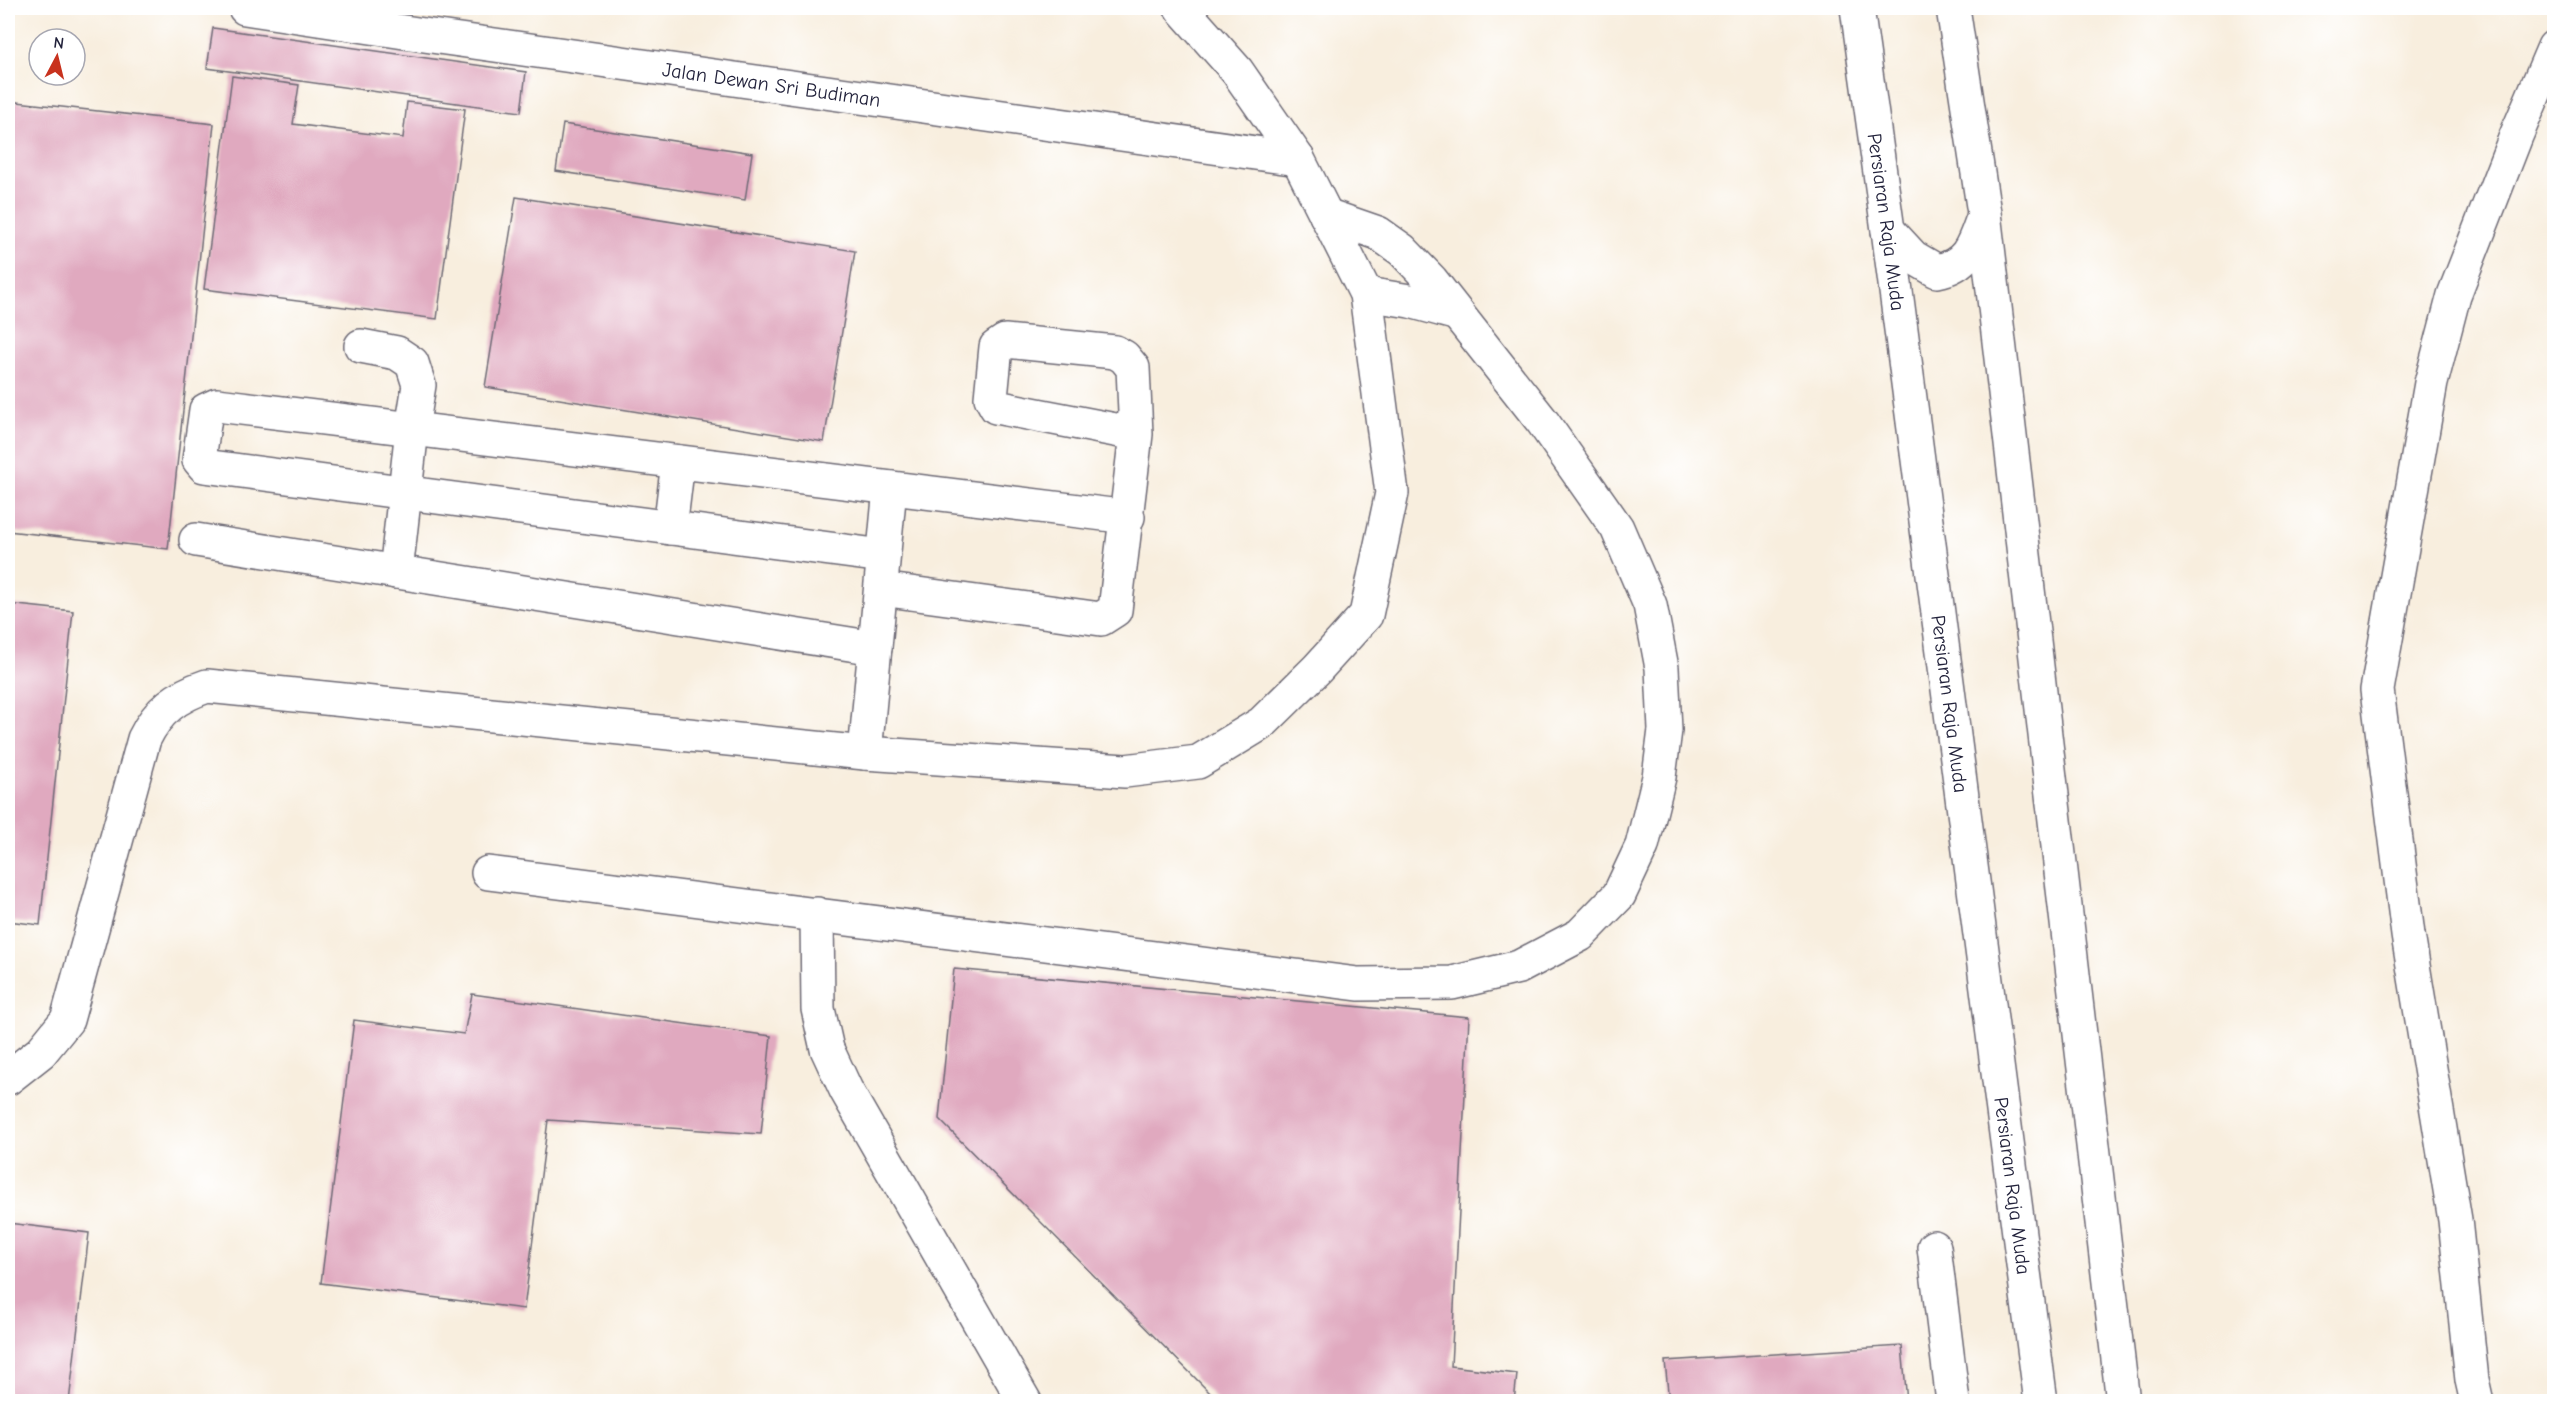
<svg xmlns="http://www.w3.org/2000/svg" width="2562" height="1409" viewBox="0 0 2562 1409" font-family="'Comic Neue',sans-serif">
<rect width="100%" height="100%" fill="#fff"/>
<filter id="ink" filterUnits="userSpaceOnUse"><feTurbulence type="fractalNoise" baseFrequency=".0167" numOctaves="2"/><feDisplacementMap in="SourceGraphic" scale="12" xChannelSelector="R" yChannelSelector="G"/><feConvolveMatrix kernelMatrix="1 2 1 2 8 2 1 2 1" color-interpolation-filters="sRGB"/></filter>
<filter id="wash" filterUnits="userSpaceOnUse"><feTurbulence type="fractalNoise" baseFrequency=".008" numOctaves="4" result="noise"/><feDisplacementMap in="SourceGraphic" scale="24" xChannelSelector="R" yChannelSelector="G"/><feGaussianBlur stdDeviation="1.35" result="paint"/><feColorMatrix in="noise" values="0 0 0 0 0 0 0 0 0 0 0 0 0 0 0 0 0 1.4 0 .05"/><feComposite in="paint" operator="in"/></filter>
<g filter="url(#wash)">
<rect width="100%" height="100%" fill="#f8eede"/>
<g id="blocks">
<!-- building -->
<g fill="#e0a9bf">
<polygon points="213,28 526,72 521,112 207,68"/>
<polygon points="232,76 299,85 293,124 403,138 407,102 465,109 437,319 204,289"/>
<polygon points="8,101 214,124 168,549 8,531"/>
<polygon points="563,124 752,153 745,200 556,171"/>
<polygon points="516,197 855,251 824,442 485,387"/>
<polygon points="8,604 73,611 40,925 8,921"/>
<polygon points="954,969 1469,1017 1451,1366 1517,1374 1514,1402 1219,1402 939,1119"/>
<polygon points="472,994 771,1036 761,1134 548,1120 524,1309 321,1283 354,1020 464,1034"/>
<polygon points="8,1223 89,1233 69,1402 8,1402"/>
<polygon points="1902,1346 1907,1402 1669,1402 1665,1361"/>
</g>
</g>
</g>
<g filter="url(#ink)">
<use href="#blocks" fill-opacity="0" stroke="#6d6974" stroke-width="1.5"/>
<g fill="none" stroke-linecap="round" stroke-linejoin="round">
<defs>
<g id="minor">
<path id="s1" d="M245,8L424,35L1298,159"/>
<polyline points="1366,294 1410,301 1458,314"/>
<polyline points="361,346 397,353 412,363 419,385 412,429 396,572"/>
<polyline points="670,528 678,462"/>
<polyline points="196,540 875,648"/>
<polyline points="883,556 204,466 199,460 206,410 217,405 1128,517"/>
<polyline points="881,589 1101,619 1115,610 1136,434 996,407 991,398 996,347 1005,341 1115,352 1124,357 1133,368 1136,434"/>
<polyline points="865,753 890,488"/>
<polyline points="488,873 1358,984 1452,983 1519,967 1580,935 1619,895 1642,846 1659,777 1665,730 1662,668 1650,605 1617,528 1542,421 1431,280 1402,250 1378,233 1326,215"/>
<polyline points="817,914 818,1009 827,1049 846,1090 1025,1402"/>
<path d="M8,1078L41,1052L67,1020L144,739C158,710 177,696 207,686L865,753L1125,771L1198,762L1262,723L1317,669L1366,615L1392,493L1366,294L1298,159L1237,71L1181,8"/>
<polyline points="1934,1247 1953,1402"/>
<polyline points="2477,1402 2472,1380 2455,1220 2408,935 2377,690 2431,383 2454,295 2516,136 2554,47"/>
</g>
<g id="major">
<path id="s2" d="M1857,8L1888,230L2041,1402"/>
<polyline points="1953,8 1984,213 2123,1402"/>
<path d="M1888,230L1913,257L1937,271C1969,265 1974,243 1984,215"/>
</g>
</defs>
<!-- minor casing -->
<use href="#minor" stroke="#6d6974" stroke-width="36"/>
<!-- major casing -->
<use href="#major" stroke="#6d6974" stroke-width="36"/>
<!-- minor -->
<use href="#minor" stroke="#fff" stroke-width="33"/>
<!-- major -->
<use href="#major" stroke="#fff" stroke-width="33"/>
</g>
</g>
<g text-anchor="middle" stroke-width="5" stroke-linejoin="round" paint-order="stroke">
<!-- street labels -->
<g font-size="20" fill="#22223b" stroke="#fff">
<text dy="7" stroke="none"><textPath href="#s1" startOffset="532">Jalan Dewan Sri Budiman</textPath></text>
<text dy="7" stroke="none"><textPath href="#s2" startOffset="216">Persiaran Raja Muda</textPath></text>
<text dy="7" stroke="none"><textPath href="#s2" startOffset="702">Persiaran Raja Muda</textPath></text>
<text dy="7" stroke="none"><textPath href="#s2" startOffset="1188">Persiaran Raja Muda</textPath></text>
</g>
</g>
<!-- margin -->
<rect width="2562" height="1409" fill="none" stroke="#fff" stroke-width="30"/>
<!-- north arrow -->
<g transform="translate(57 57) rotate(7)"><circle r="28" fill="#ffffff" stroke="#a7a7b1" stroke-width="1.5"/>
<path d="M0-4.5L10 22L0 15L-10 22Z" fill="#c8321e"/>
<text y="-9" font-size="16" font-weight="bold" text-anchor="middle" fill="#22223b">N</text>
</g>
</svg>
